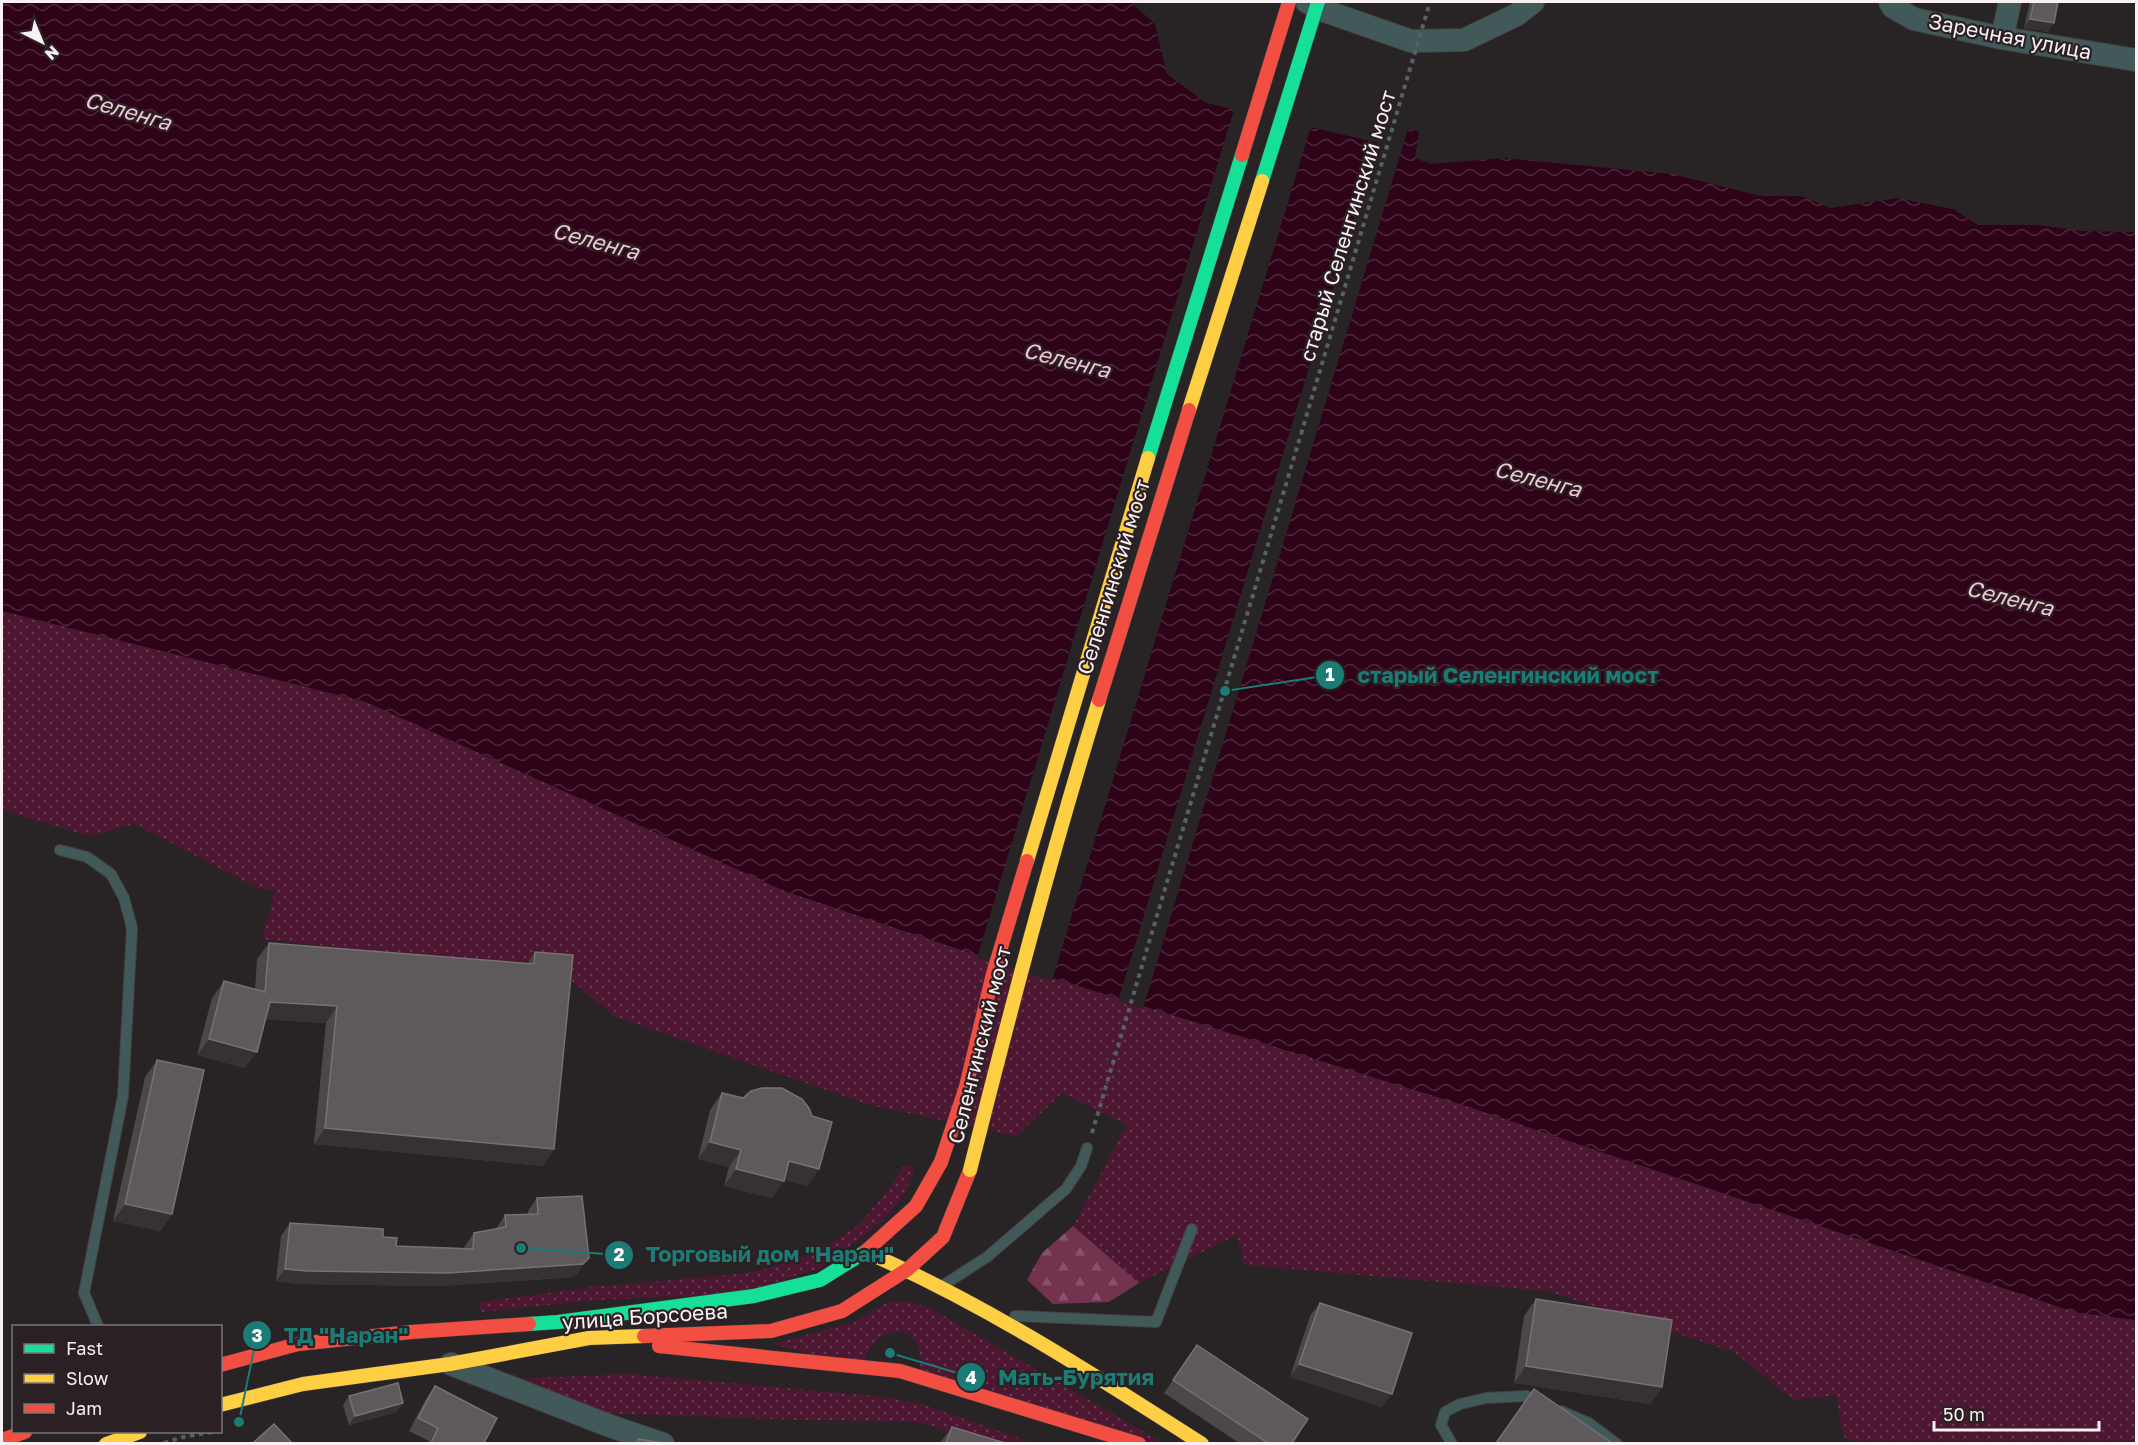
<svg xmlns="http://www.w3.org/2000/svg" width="2138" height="1445" viewBox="0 0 2138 1445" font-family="'Golos Text',sans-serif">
<defs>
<pattern id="grass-dots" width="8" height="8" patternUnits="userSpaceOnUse" patternTransform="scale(1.5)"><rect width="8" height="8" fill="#4d1731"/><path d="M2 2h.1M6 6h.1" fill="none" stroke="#67394f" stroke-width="1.8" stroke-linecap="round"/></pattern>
<pattern id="forest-firs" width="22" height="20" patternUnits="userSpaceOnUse" patternTransform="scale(1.5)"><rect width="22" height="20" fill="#73334f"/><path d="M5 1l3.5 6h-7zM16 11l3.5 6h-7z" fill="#885169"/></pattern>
<pattern id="water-waves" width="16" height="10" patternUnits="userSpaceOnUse" patternTransform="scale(1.5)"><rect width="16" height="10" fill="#2e0318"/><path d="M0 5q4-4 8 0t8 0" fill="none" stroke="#4d283a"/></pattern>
</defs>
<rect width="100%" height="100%" fill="#282325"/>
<!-- grass -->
<g fill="url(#grass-dots)">
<polygon points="2,611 366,702 787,892 955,948 1463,1105 2074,1312 2136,1320 2136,1443 1860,1443 1844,1437 1836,1395 1793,1400 1734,1352 1547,1291 1244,1265 1237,1235 1139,1283 1073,1226 1127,1125 1062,1093 1017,1136 870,1105 615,1017 561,972 262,939 275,891 259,889 135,824 89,836 2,810"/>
<polygon points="910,1164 914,1172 905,1194 885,1219 823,1267 738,1294 596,1300 481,1312 479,1302 594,1287 737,1274 767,1269 815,1253 860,1224 891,1186 902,1168"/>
<path d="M897,1301H909L932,1309L1163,1443H1112L920,1376C920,1365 922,1353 917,1343C907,1324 883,1331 873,1345C868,1351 865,1360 862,1367L772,1344L854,1322L884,1304Z"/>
<polygon points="628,1374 886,1397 924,1405 1033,1443 983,1443 922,1423 897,1421 799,1420 569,1412 508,1379"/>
</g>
<!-- forest -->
<polygon fill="url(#forest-firs)" points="1073,1226 1139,1283 1109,1302 1053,1304 1027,1280 1042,1253"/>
<!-- water -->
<polygon fill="url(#water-waves)" points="2,2 1130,2 1155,24 1167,74 1206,103 1379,143 1393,123 1419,132 1415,158 1431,164 1504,158 1672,174 1761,196 1801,196 1831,208 1897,198 1953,209 1978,225 2037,225 2082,231 2136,232 2136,1320 2074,1312 1463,1105 955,948 787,892 366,702 2,611"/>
<!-- pier -->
<g fill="#282325">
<polygon points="1235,106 1312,123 1052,981 977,958"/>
<polygon points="1394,120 1409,126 1143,1009 1118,1001 1378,139 1391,121"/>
</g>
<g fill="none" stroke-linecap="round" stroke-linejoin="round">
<defs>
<g id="lane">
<polyline points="60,850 87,857 111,874 124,898 132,928 123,1096 84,1293 98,1326"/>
<polyline points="945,1284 987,1257 1066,1189 1081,1166 1087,1148"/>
<polyline points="1015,1316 1156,1322 1192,1229"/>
<polyline points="1561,1411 1589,1423 1617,1444"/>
<polyline points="1452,1444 1441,1425 1445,1412 1460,1404 1486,1398 1527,1396 1541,1402"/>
</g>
<g id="street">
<polyline points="1307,2 1322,10 1411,41 1464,40 1516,15 1533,2"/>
<polyline points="1890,2 1893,7 1914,19 2002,38 2136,60"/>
<polyline points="2002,38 2010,2"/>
<polyline points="451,1364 610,1426 663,1444"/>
</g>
<g id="fast">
<polyline points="1148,458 1242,155"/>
<polyline points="529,1324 558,1322 754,1296 820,1280 865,1252"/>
</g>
<g id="slow">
<polyline points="1027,861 1148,458"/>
<path d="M866,1252C985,1304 1093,1374 1202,1444"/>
<polyline points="220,1405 303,1384 450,1364 589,1338 644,1336"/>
<polyline points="106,1444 140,1432"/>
</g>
<g id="jam">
<polyline points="1242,155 1289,2"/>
<polyline points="865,1252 916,1206 941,1162 966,1087 993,974 1027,861"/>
<polyline points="644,1336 771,1331 842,1311 908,1269 943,1237 970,1170"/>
<polyline points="659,1346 900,1371 1139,1444"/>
<polyline points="220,1365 298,1344 411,1332 529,1324"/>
<polyline points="2,1440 25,1432"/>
</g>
</defs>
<!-- lane casing -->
<use href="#lane" stroke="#444142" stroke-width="12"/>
<!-- street casing -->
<use href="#street" stroke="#444142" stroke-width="24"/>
<!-- fast casing -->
<use href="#fast" stroke="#444142" stroke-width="15"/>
<!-- slow casing -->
<use href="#slow" stroke="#444142" stroke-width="15"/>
<!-- jam casing -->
<use href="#jam" stroke="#444142" stroke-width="15"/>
<!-- path -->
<g stroke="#556162" stroke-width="4" stroke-dasharray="4.5 4.5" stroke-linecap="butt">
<polyline points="1092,1133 1301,434"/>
<polyline points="164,1443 183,1437 212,1432"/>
</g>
<!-- lane -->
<use href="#lane" stroke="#425959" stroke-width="10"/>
<!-- street -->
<use href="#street" stroke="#425959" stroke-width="22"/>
<!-- fast -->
<use href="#fast" stroke="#16e098" stroke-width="14"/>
<!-- slow -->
<use href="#slow" stroke="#ffcf43" stroke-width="14"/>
<!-- jam -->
<use href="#jam" stroke="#f24e42" stroke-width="14"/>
<defs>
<polyline id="fast-bridge" points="1262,181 1318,2"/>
<g id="slow-bridge">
<polyline points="1189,410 1262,181"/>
<path d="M970,1170C1010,1012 1051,855 1099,700"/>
</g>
<polyline id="jam-bridge" points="1099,700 1189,410"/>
</defs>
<!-- fast-bridge casing -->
<use href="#fast-bridge" stroke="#444142" stroke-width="15" stroke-linecap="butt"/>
<!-- slow-bridge casing -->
<use href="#slow-bridge" stroke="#444142" stroke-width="15" stroke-linecap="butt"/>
<!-- jam-bridge casing -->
<use href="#jam-bridge" stroke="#444142" stroke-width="15" stroke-linecap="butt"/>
<!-- path-bridge -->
<polyline stroke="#556162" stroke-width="4" stroke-dasharray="4.5 4.5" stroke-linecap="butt" points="1301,434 1430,2"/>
<!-- fast-bridge -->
<use href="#fast-bridge" stroke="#16e098" stroke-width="14"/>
<!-- slow-bridge -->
<use href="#slow-bridge" stroke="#ffcf43" stroke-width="14"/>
<!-- jam-bridge -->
<use href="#jam-bridge" stroke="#f24e42" stroke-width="14"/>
</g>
<!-- wall -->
<g fill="#4c484a">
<polygon points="2030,2 2058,2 2048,32 2024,28"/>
<polygon points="269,943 527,964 535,952 554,1149 543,1166 314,1144 326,1023 265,1019 245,1068 197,1055 212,998 224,981 255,990 257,959"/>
<polygon points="157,1060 172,1214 160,1231 113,1221 145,1077"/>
<polygon points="722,1093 812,1116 808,1186 784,1180 772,1198 724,1186 729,1167 698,1159 710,1110"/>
<polygon points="537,1198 580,1270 574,1277 439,1286 298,1284 276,1281 281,1236 290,1223 383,1237 396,1246 464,1248 465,1246 474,1233 496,1229 505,1215 528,1215 528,1211"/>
<polygon points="1536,1299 1662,1387 1650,1404 1514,1383 1524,1316"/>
<polygon points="1320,1303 1382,1407 1290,1377 1310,1316"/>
<polygon points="1197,1345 1292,1443 1239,1443 1164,1393"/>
<polygon points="435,1386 484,1443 428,1443 429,1441 409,1431 426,1399"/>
<polygon points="349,1396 397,1412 349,1425 343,1405"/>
<polygon points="952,1427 1005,1443 940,1443"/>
</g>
<!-- shaded-wall -->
<g fill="#363133">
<polygon points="2030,19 2054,23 2048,32 2024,28"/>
<polygon points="270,1002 337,1006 326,1023 258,1019"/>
<polygon points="209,1039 257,1052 245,1068 197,1055"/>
<polygon points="325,1128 554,1149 543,1166 314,1144"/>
<polygon points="710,1142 741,1150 729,1167 698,1159"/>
<polygon points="789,1161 819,1169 808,1186 777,1178"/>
<polygon points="736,1169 784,1181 772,1198 724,1186"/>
<polygon points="125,1204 172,1214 160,1231 113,1221"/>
<polygon points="589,1258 574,1277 439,1286 298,1284 276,1281 285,1269"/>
<polygon points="1299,1364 1392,1394 1382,1407 1290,1377"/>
<polygon points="1526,1366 1662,1387 1650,1404 1514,1383"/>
<polygon points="403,1403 397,1412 349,1425 355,1416"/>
</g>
<!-- building -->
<g fill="#5e5a5c" stroke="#767174" stroke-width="1.5">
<polygon points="2034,2 2058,2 2054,23 2030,19"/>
<polygon points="269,943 534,964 535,952 573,955 554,1149 325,1128 337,1006 270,1002 257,1052 209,1039 224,981 265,992"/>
<polygon points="157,1060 204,1070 172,1214 125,1204"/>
<polygon points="762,1088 782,1088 802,1099 809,1108 812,1116 832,1122 819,1169 789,1161 784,1181 736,1169 741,1150 710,1142 722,1093 743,1098 751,1091"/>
<polygon points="582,1196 589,1258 583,1264 448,1273 307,1271 285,1269 290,1223 383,1229 383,1237 397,1238 396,1246 473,1249 474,1233 506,1227 505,1215 538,1214 537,1198"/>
<polygon points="1536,1299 1672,1320 1662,1387 1526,1366"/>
<polygon points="1320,1303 1412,1333 1392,1394 1299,1364"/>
<polygon points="1197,1345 1308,1419 1292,1443 1268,1443 1173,1380"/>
<polygon points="398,1383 403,1403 355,1416 349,1396"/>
<polygon points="435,1386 497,1418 484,1443 431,1443 438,1428 418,1418"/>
<polygon points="1534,1389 1612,1443 1496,1443"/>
<polygon points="274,1424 292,1443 253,1443"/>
<polygon points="952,1427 1005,1443 946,1443"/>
<polygon points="638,1439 662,1443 638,1443"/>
</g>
<g text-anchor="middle" stroke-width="4.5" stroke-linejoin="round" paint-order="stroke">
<!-- street labels -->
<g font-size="21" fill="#f8f0f3" stroke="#2b2024">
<text transform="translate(2010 37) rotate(11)" y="7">Заречная улица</text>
<text transform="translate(1348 226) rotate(-73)" y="7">старый Селенгинский мост</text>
<text transform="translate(1114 577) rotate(-73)" y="7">Селенгинский мост</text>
<text transform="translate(980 1045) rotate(-76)" y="7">Селенгинский мост</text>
<text transform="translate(645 1317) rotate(-4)" y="7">улица Борсоева</text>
</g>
<!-- water labels -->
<g font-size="22" font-style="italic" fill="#f2c5d5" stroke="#2b2024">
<text transform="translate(128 111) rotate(16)" y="8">Селенга</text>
<text transform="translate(596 241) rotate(15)" y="8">Селенга</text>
<text transform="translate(1067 360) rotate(14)" y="8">Селенга</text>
<text transform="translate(1538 479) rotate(14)" y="8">Селенга</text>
<text transform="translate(2010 598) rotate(14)" y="8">Селенга</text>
</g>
</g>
<!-- callouts -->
<path fill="none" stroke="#1b7c75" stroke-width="2" d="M1225 691L1330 675M521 1248L619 1255M239 1422L257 1335M890 1353L971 1377"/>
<g fill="#1b7c75" stroke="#2b2024" stroke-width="2">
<circle cx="1225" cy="691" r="6"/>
<circle cx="521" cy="1248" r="6"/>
<circle cx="239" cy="1422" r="6"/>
<circle cx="890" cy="1353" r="6"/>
<circle cx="1330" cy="675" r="15"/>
<circle cx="619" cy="1255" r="15"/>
<circle cx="257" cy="1335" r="15"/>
<circle cx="971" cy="1377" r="15"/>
</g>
<g font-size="18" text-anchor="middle" font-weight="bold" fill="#fff">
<text x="1330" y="681">1</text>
<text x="619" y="1261">2</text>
<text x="257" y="1342">3</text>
<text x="971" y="1384">4</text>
</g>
<g font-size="22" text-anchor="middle" font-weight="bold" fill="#1b7c75" stroke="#2b2024" stroke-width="4.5" stroke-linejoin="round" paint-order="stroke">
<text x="1508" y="683">старый Селенгинский мост</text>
<text x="770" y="1262">Торговый дом "Наран"</text>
<text x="346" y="1343">ТД "Наран"</text>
<text x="1076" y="1385">Мать-Бурятия</text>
</g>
<!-- border -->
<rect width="2138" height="1445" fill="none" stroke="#f8f0f3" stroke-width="6"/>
<!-- legend -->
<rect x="12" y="1325" width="210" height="108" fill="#2b2024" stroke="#7d7377" stroke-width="1.5"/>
<rect x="24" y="1344" width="30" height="9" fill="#16e098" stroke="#7d7377" stroke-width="1.5"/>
<text x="66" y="1355" font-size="18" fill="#f8f0f3">Fast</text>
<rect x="24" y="1374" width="30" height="9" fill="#ffcf43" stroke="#7d7377" stroke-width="1.5"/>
<text x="66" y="1385" font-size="18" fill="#f8f0f3">Slow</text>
<rect x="24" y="1404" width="30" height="9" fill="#f24e42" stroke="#7d7377" stroke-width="1.5"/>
<text x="66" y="1415" font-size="18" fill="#f8f0f3">Jam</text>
<!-- north arrow -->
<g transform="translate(42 42) rotate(137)" stroke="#2b2024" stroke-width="4.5" paint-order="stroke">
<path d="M0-4.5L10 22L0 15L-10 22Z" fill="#f8f0f3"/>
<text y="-9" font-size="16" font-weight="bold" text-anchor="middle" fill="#f8f0f3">N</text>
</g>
<!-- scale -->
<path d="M1934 1421v9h165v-9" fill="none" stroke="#f8f0f3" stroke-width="3"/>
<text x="1943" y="1421" font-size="18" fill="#f8f0f3" stroke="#2b2024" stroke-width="4.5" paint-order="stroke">50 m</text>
</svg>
